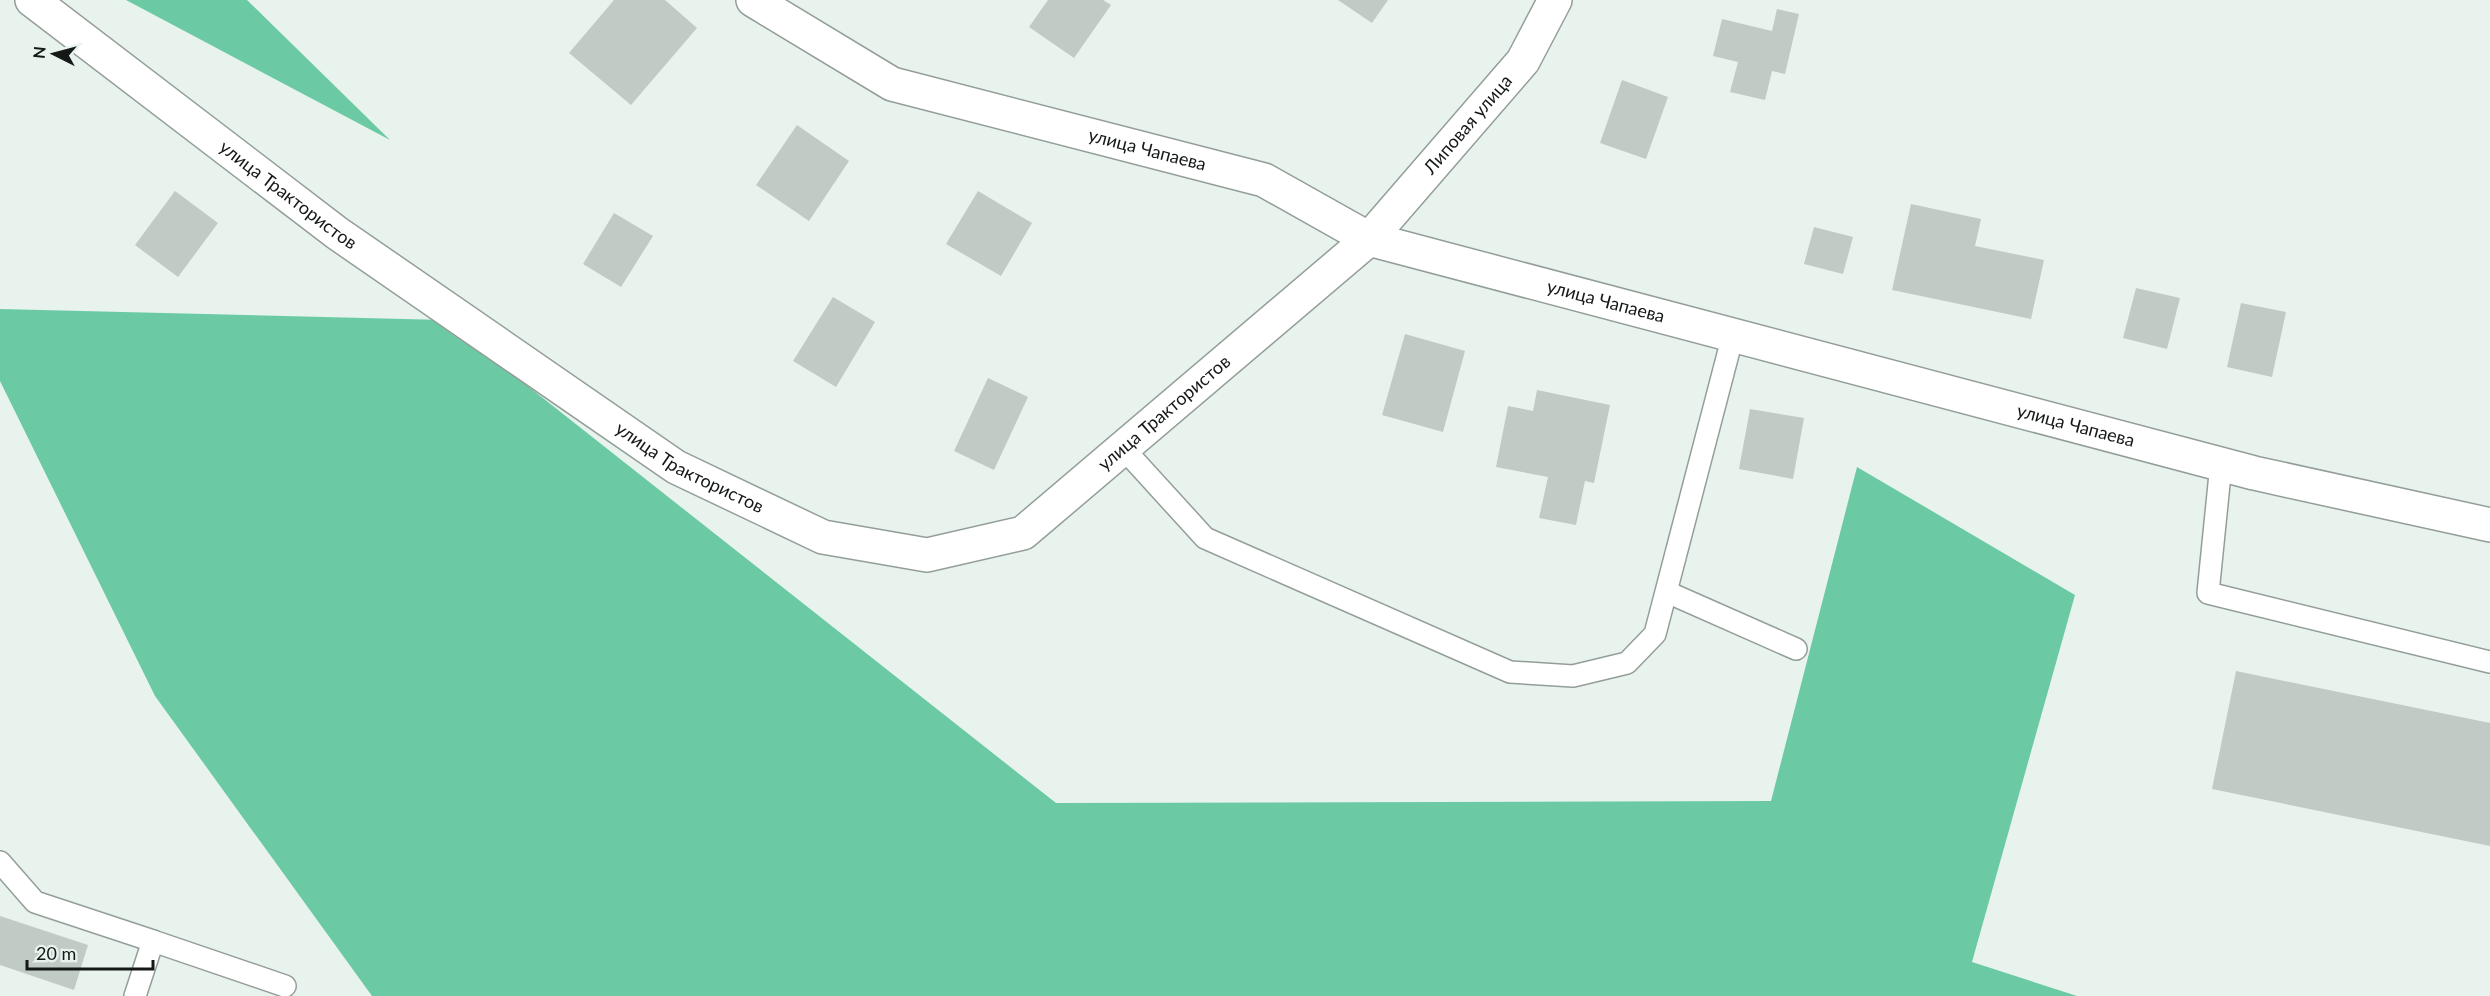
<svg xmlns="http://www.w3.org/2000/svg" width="2490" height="996" viewBox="0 0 2490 996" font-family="Lato,sans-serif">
<rect width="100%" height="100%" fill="#e8f3ee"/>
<!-- forest -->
<g fill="#6bcaa4">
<polygon points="126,0 247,0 390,140"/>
<polygon points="0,309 444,320 1056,803 1771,801 1857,467 2075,595 1972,962 2077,996 372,996 155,696 0,381"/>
</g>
<!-- building -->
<g fill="#c1cbc6">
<polygon points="614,0 665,0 697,28 631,105 569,53"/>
<polygon points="1048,0 1103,0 1111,5 1074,58 1029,27"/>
<polygon points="1338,0 1388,0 1372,23"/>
<polygon points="1777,9 1799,14 1785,74 1772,71 1765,100 1730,92 1738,62 1713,56 1722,19 1772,31"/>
<polygon points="1622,80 1668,97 1646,159 1600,143"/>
<polygon points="797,125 849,161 809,221 756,185"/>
<polygon points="175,191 218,223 178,277 135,245"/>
<polygon points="978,191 1032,223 1001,276 946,244"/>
<polygon points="1911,204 1981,219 1975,246 2044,260 2031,319 1892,290"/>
<polygon points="614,213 653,236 621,287 583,264"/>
<polygon points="1814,227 1853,237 1843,274 1804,264"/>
<polygon points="2136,288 2180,298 2167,349 2123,338"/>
<polygon points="833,297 875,322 836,387 793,361"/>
<polygon points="2241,303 2286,312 2272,377 2227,367"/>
<polygon points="1405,334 1465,351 1443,432 1382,415"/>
<polygon points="988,378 1028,397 994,470 954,451"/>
<polygon points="1537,390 1610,405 1594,483 1585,481 1576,525 1539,518 1548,477 1496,467 1508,406 1533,411"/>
<polygon points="1750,409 1804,418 1793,479 1739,469"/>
<polygon points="2236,671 2490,723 2490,846 2212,789"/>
<polygon points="0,916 88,945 74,990 0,965"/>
</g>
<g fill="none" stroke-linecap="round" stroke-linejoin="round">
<defs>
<g id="lane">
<polyline points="1123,448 1205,538 1510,672 1573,676 1627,663 1655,634 1733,335"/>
<polyline points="2221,464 2208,593 2490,662"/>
<polyline points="1667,592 1796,649"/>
<polyline points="0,862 35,902 153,941 135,996"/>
<polyline points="153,941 285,986"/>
</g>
<g id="street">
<path id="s1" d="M32,0L337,233L676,467L823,537L927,555L1023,533L1369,239L1523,61L1555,0"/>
<path id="s2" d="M753,0L892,84L1264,180L1369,239L2254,473L2490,525"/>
</g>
</defs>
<!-- lane casing -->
<use href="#lane" stroke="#949e99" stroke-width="24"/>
<!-- street casing -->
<use href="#street" stroke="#949e99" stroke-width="36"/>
<!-- lane -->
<use href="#lane" stroke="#fff" stroke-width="21"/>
<!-- street -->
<use href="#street" stroke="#fff" stroke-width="33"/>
</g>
<g text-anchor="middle" stroke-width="5" stroke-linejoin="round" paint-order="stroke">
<!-- street labels -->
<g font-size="18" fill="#141816" stroke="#e8f3ee">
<text dy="6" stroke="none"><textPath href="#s1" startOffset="1768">Липовая улица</textPath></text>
<text dy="6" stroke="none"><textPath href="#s2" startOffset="426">улица Чапаева</textPath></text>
<text dy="6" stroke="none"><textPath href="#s1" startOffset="322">улица Трактористов</textPath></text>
<text dy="6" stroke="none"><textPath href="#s2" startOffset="912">улица Чапаева</textPath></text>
<text dy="6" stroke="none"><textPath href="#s1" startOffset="1348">улица Трактористов</textPath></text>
<text dy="6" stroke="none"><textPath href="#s2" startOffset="1398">улица Чапаева</textPath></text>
<text dy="6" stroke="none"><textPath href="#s1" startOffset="808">улица Трактористов</textPath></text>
</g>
</g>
<!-- north arrow -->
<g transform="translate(54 54) rotate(276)" stroke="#e8f3ee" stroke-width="4.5" paint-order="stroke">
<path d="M0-4.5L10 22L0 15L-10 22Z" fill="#141816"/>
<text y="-9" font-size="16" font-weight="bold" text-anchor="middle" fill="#141816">N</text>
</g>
<!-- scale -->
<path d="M27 960v9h126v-9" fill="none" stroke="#141816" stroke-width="3"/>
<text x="36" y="960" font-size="18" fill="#141816" stroke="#e8f3ee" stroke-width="4.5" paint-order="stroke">20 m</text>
</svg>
